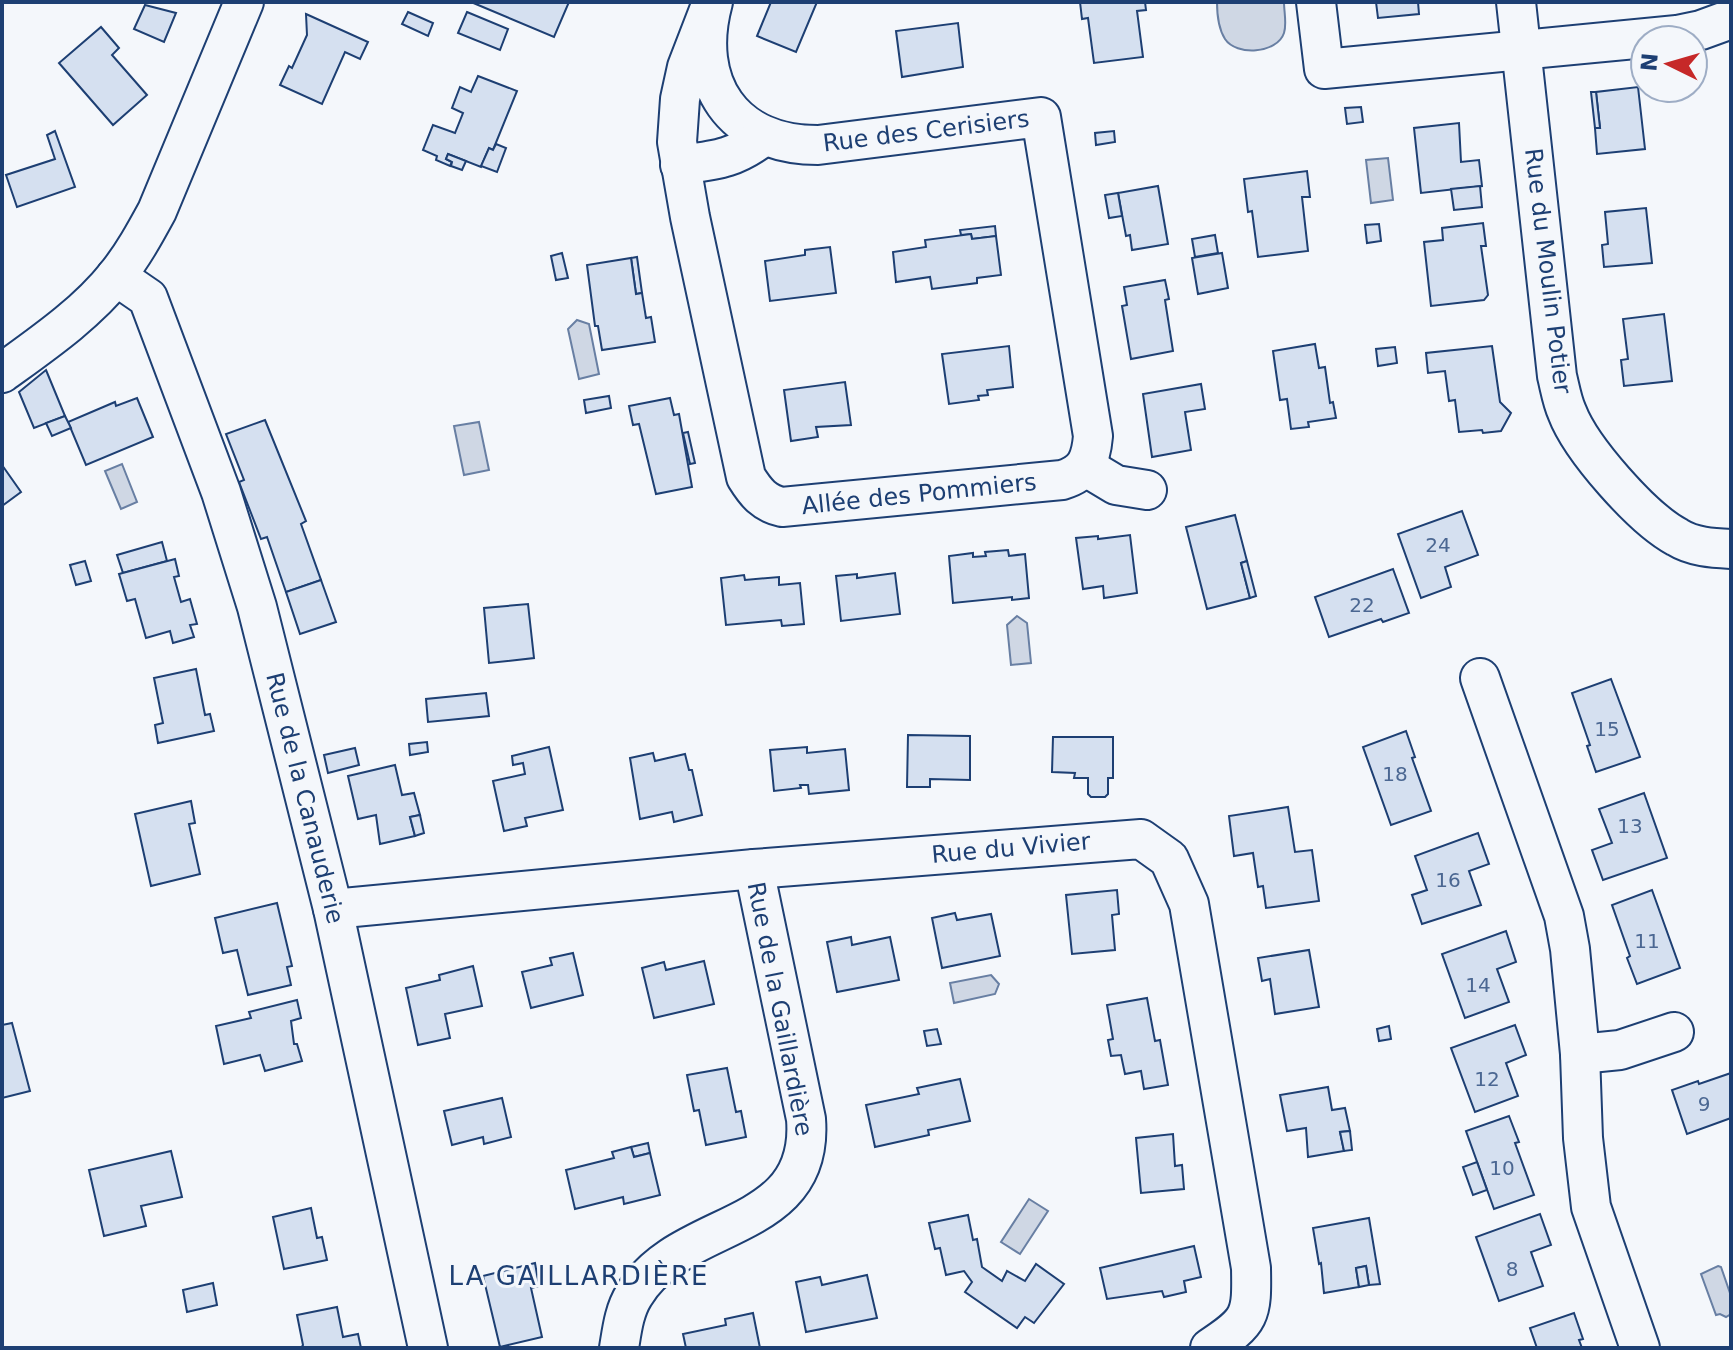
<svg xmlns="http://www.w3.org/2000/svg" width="1733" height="1350" viewBox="0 0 1733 1350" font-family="'DejaVu Sans',sans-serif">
<rect width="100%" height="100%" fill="#f4f7fb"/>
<!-- water -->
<g fill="#cfd7e4" stroke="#687fa3" stroke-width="2">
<path d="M1217,2H1284C1284,12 1287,24 1284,33C1277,54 1236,56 1225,39C1218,28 1217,14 1217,2Z"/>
<polygon points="1388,158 1393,200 1371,203 1366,160"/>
<polygon points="577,320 589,324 599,374 579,379 568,329"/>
<polygon points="479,422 489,470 464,475 454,426"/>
<polygon points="122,464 137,502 121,509 105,471"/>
<polygon points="1017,616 1027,623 1031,663 1011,665 1007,625"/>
<polygon points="991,975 999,984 995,994 954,1003 950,983"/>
<polygon points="1029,1199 1048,1211 1020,1254 1001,1242"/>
<polygon points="1718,1266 1721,1267 1731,1296 1731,1314 1726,1317 1720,1314 1716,1315 1701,1274"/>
</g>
<!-- building -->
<g fill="#d5e0f0" stroke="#1d3f73" stroke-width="2">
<polygon points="471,2 569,2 554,37"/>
<polygon points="771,2 817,2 796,52 757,36"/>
<polygon points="1080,2 1145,2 1146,10 1137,11 1143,57 1094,63 1088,18 1082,19"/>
<polygon points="1376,2 1418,2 1419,14 1378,18"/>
<polygon points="145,5 176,13 164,42 134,29"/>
<polygon points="408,12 433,23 428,36 402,24"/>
<polygon points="467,12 508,29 500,50 458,33"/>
<polygon points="306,14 368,42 360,59 345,52 322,104 280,85 289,66 292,68 307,35"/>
<polygon points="958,23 963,67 902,77 896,31"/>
<polygon points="101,27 119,48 112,55 147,95 113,125 59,63"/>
<polygon points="478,76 517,91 493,150 489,148 481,167 448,154 446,159 452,162 450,166 436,160 437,156 423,150 433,125 455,133 463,113 452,108 460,87 471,92"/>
<polygon points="1638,87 1645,149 1597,154 1595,128 1600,128 1596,92"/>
<polygon points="1591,92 1596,92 1600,128 1595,128"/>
<polygon points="1361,107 1363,122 1347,124 1345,108"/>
<polygon points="1459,123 1461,162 1479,160 1482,186 1421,193 1414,128"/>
<polygon points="55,131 75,187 17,207 6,175 55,159 47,135"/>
<polygon points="1114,131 1115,142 1096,145 1095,133"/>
<polygon points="496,144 506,148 497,172 481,166 489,148 493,150"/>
<polygon points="448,154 466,161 462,170 451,166 452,162 446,159"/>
<polygon points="1307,171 1310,197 1302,197 1308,251 1258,257 1252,211 1248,212 1244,179"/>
<polygon points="1158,186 1168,244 1132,250 1130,235 1126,236 1118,193"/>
<polygon points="1480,186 1482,207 1454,210 1451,189"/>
<polygon points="1118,193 1122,216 1109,218 1105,195"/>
<polygon points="1646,208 1652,263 1604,267 1602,245 1608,244 1605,212"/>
<polygon points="1483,223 1486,246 1481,246 1488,295 1484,300 1431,306 1424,242 1443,240 1442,228"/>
<polygon points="1379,224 1381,241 1367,243 1365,225"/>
<polygon points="995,226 996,236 972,239 971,234 961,235 960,230"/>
<polygon points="971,234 972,239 996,236 1001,275 977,278 977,283 932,289 930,277 896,282 893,252 926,247 925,240"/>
<polygon points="1215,235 1218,253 1195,257 1192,239"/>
<polygon points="830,247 836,293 770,301 765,261 805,255 805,250"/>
<polygon points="562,253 568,278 556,280 551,256"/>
<polygon points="1222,253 1228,288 1198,294 1192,258"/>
<polygon points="637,257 642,293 636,294 631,258"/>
<polygon points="631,258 636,294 642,293 646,318 651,317 655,342 602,350 598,326 595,326 587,265"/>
<polygon points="1165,280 1169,299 1165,300 1173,351 1131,359 1122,306 1127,305 1124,287"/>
<polygon points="1664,314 1672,381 1624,386 1621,360 1628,359 1623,319"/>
<polygon points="1315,344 1319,368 1325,367 1330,403 1333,402 1336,418 1308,422 1309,427 1291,429 1287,399 1280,400 1273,351"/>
<polygon points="1009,346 1013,387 987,390 988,395 978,396 979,400 949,404 942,354"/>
<polygon points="1492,346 1500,402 1511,413 1501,431 1483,433 1482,430 1459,432 1455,400 1449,401 1445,371 1428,373 1426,353"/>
<polygon points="1395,347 1397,363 1378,366 1376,349"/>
<polygon points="46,370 65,416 34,428 19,392"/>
<polygon points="845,382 851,425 816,427 818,437 791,441 784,390"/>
<polygon points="1201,384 1205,409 1185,412 1191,450 1152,457 1143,394"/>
<polygon points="609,396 611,408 586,413 584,400"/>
<polygon points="137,398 153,437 86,465 68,422 115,402 116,406"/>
<polygon points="670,398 674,415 679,414 692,487 656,494 639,424 633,425 629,406"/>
<polygon points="65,416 71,428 52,436 46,423"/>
<polygon points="265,420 306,521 301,524 321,580 286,592 267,537 261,539 239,482 244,480 226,434"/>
<polygon points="688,432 695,463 690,464 683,433"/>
<polygon points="2,465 21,492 2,506"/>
<polygon points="1462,511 1478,555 1445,567 1451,587 1421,598 1398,534"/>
<polygon points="1235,515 1247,561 1241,563 1250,598 1207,609 1186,527"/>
<polygon points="1130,535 1137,593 1104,598 1103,586 1083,589 1076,538 1098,536 1098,539"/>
<polygon points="162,542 167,561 123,573 117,555"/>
<polygon points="1008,550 1009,556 1025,554 1029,598 1012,600 1012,597 953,603 949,556 973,553 973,557 986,556 985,552"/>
<polygon points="175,559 179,576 174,577 181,602 190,599 197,624 190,625 194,637 173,643 170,631 146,638 135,599 127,601 119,574"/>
<polygon points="85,561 91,581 76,585 70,565"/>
<polygon points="1247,561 1256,596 1250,598 1241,563"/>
<polygon points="1393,569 1409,613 1383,622 1381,619 1329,637 1315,597"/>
<polygon points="895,573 900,614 841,621 836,576 857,574 857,578"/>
<polygon points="744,575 745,580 779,577 779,585 800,583 804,624 782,626 781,620 726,625 721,578"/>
<polygon points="321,580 336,622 300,634 286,592"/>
<polygon points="528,604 534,658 489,663 484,608"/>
<polygon points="196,669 205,715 210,714 214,731 158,743 155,725 163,723 154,678"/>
<polygon points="1611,679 1640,757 1596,772 1587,746 1590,745 1572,693"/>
<polygon points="486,693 489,716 428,722 426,699"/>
<polygon points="1406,731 1415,757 1412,758 1431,811 1391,825 1363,747"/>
<polygon points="908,735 970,736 970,780 930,779 930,787 907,787"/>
<polygon points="1053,737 1113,737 1113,778 1108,778 1108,794 1105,797 1091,797 1088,794 1088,778 1074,778 1075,773 1052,772"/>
<polygon points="427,742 428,752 410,755 409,744"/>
<polygon points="549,747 563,810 525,818 527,826 504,831 493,781 525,774 523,763 513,765 512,756"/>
<polygon points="807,747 807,753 845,749 849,790 809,794 808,785 800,785 801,788 774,791 770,750"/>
<polygon points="355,748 359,765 328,773 324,755"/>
<polygon points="653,753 655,761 685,754 689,770 692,770 702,815 674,822 672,812 640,819 630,758"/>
<polygon points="395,765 402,795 414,793 420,815 410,817 415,836 380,844 376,815 358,819 348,776"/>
<polygon points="1644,793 1667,858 1603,880 1592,850 1612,843 1599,809"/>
<polygon points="191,801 195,823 189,824 200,874 151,886 135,814"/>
<polygon points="1288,807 1295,852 1312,850 1319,901 1266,908 1263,886 1258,887 1253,853 1234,856 1229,816"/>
<polygon points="420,815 424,833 415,836 410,817"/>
<polygon points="1478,833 1489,864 1469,871 1481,905 1422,924 1412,895 1427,890 1415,856"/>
<polygon points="1117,890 1119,914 1112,915 1115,950 1072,954 1066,895"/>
<polygon points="1652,890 1680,968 1637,984 1627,958 1630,956 1612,905"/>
<polygon points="277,903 292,966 287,967 291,985 248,995 237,950 223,953 215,918"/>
<polygon points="955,913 957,920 991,914 1000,956 942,968 932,918"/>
<polygon points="1506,931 1516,962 1497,969 1509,1002 1465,1018 1442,954"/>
<polygon points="851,937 852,945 890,937 899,980 837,992 827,942"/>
<polygon points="1309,950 1319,1007 1275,1014 1270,979 1262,981 1258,958"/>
<polygon points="573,953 583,995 531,1008 522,972 552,965 550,958"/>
<polygon points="704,961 714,1004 654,1018 642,968 664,962 666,970"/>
<polygon points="473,966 482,1006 445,1014 450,1038 418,1045 406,988 440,980 439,975"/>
<polygon points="1147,998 1155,1041 1160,1040 1168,1085 1144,1089 1141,1071 1125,1074 1121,1055 1111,1056 1108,1040 1113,1039 1107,1005"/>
<polygon points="297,1000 301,1018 291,1021 294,1044 297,1044 302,1061 265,1071 260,1055 224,1064 216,1026 251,1018 249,1012"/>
<polygon points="12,1023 30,1091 2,1098 2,1025"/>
<polygon points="1515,1025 1526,1055 1506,1063 1518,1096 1475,1112 1451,1048"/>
<polygon points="1389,1026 1391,1039 1379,1041 1377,1029"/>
<polygon points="937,1029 941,1044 927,1046 924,1031"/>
<polygon points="727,1068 736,1112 741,1111 746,1137 706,1145 699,1110 694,1111 687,1075"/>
<polygon points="1731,1073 1731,1118 1687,1134 1672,1090 1698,1081 1699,1084"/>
<polygon points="960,1079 970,1121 928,1130 929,1135 875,1147 866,1105 919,1094 917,1088"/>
<polygon points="1328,1087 1332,1110 1345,1108 1350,1131 1340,1132 1344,1151 1308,1157 1306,1128 1287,1131 1280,1095"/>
<polygon points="502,1098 511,1137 484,1144 483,1137 452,1145 444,1111"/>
<polygon points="1509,1116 1519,1142 1515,1143 1534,1195 1494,1209 1466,1131"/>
<polygon points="1350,1131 1352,1150 1344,1151 1340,1132"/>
<polygon points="1173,1134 1175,1166 1182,1165 1184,1189 1141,1193 1136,1138"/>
<polygon points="648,1143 650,1153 634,1157 631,1147"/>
<polygon points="631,1147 634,1157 650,1153 660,1195 624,1204 623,1197 575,1209 566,1170 614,1158 612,1152"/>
<polygon points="171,1151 182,1197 141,1206 146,1226 104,1236 89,1170"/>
<polygon points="1477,1162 1487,1190 1473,1195 1463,1167"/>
<polygon points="311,1208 317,1238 322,1237 327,1260 284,1269 273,1217"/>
<polygon points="1540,1214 1551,1245 1531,1252 1543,1286 1499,1301 1476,1237"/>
<polygon points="968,1215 973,1240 977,1239 982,1267 1002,1281 1007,1271 1025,1281 1036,1264 1064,1284 1034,1323 1025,1317 1017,1328 965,1292 972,1282 964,1271 946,1275 940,1248 935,1249 929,1223"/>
<polygon points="1369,1218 1380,1284 1369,1285 1366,1266 1356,1268 1359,1287 1324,1293 1321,1263 1319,1264 1313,1228"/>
<polygon points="1194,1246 1201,1277 1184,1281 1186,1292 1164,1297 1162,1291 1107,1299 1100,1268"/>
<polygon points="535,1263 539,1286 531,1288 542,1337 500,1347 483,1276"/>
<polygon points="1366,1266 1369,1285 1359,1287 1356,1268"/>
<polygon points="867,1275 877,1318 806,1332 796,1282 820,1277 822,1285"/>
<polygon points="213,1283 217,1305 187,1312 183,1290"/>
<polygon points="337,1307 343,1337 358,1334 361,1348 301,1348 303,1345 297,1315"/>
<polygon points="753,1313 760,1348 686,1348 683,1334 726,1325 725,1319"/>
<polygon points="1574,1313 1583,1339 1579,1340 1582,1348 1537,1348 1530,1328"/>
</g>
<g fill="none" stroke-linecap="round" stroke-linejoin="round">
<defs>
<g id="minor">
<polyline points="1316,2 1324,69 1677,35 1701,30 1731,19"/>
<path d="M1516,2L1557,376C1560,388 1562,401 1567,412C1581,449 1642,518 1677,537C1693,547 1712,548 1731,549"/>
<path d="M711,5L687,67L680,99L677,142L690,217L746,477C756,493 764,503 782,507L1062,480C1086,473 1091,459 1093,436L1041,117L818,145C732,145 691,83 713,2"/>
<path d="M680,165C717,160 734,159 764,136"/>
<polyline points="116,276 148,298 221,492 257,607 333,909 428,1348"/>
<path d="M2,373C42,344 86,314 117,275C133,255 145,233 157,211L244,2"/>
<polyline points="1086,467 1116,485 1147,490"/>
<polyline points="1480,678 1564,916 1570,949 1580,1054 1583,1138 1591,1207 1640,1348"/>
<path d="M333,909L754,869L1141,839L1169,859L1189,904L1251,1268C1252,1316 1251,1321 1210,1348"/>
<polyline points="1580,1054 1620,1050 1674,1032"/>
<path d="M619,1348C622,1330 624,1311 634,1295C680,1217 815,1235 806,1119L754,869"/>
</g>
</defs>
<!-- minor casing -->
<use href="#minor" stroke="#1d3f73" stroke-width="42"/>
<!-- minor -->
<use href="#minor" stroke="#f4f7fb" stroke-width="38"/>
</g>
<g text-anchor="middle" stroke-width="6" stroke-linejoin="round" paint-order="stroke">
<!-- number labels -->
<g font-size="20" fill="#4b6792">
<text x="1438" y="552">24</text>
<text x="1362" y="612">22</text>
<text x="1607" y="736">15</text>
<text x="1395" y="781">18</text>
<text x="1630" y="833">13</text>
<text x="1448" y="887">16</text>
<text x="1647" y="948">11</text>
<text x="1478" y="992">14</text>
<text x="1487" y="1086">12</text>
<text x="1704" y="1111">9</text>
<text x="1502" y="1175">10</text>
<text x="1512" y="1276">8</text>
</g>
<!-- street labels -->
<g font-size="24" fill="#1d3f73" stroke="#f4f7fb">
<text transform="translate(926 131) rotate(-7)" y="8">Rue des Cerisiers</text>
<text transform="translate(1548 271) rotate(83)" y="8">Rue du Moulin Potier</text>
<text transform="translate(919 494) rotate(-6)" y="8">Allée des Pommiers</text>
<text transform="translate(305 798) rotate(76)" y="8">Rue de la Canauderie</text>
<text transform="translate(1011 848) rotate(-5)" y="8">Rue du Vivier</text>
<text transform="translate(780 1009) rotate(79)" y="8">Rue de la Gaillardière</text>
</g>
<!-- neighbourhood labels -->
<g font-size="26" letter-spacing="2" fill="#1d3f73" stroke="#f4f7fb">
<text x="579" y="1285">LA GAILLARDIÈRE</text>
</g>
</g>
<!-- border -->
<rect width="1733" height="1350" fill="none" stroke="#1d3f73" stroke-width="8"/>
<!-- north arrow -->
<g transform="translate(1669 64) rotate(275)"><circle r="38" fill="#f4f7fb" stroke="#9eadc5" stroke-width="2"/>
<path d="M0-6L14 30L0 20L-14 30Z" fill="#c62828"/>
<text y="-12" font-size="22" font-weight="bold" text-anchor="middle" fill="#1d3f73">N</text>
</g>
</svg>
